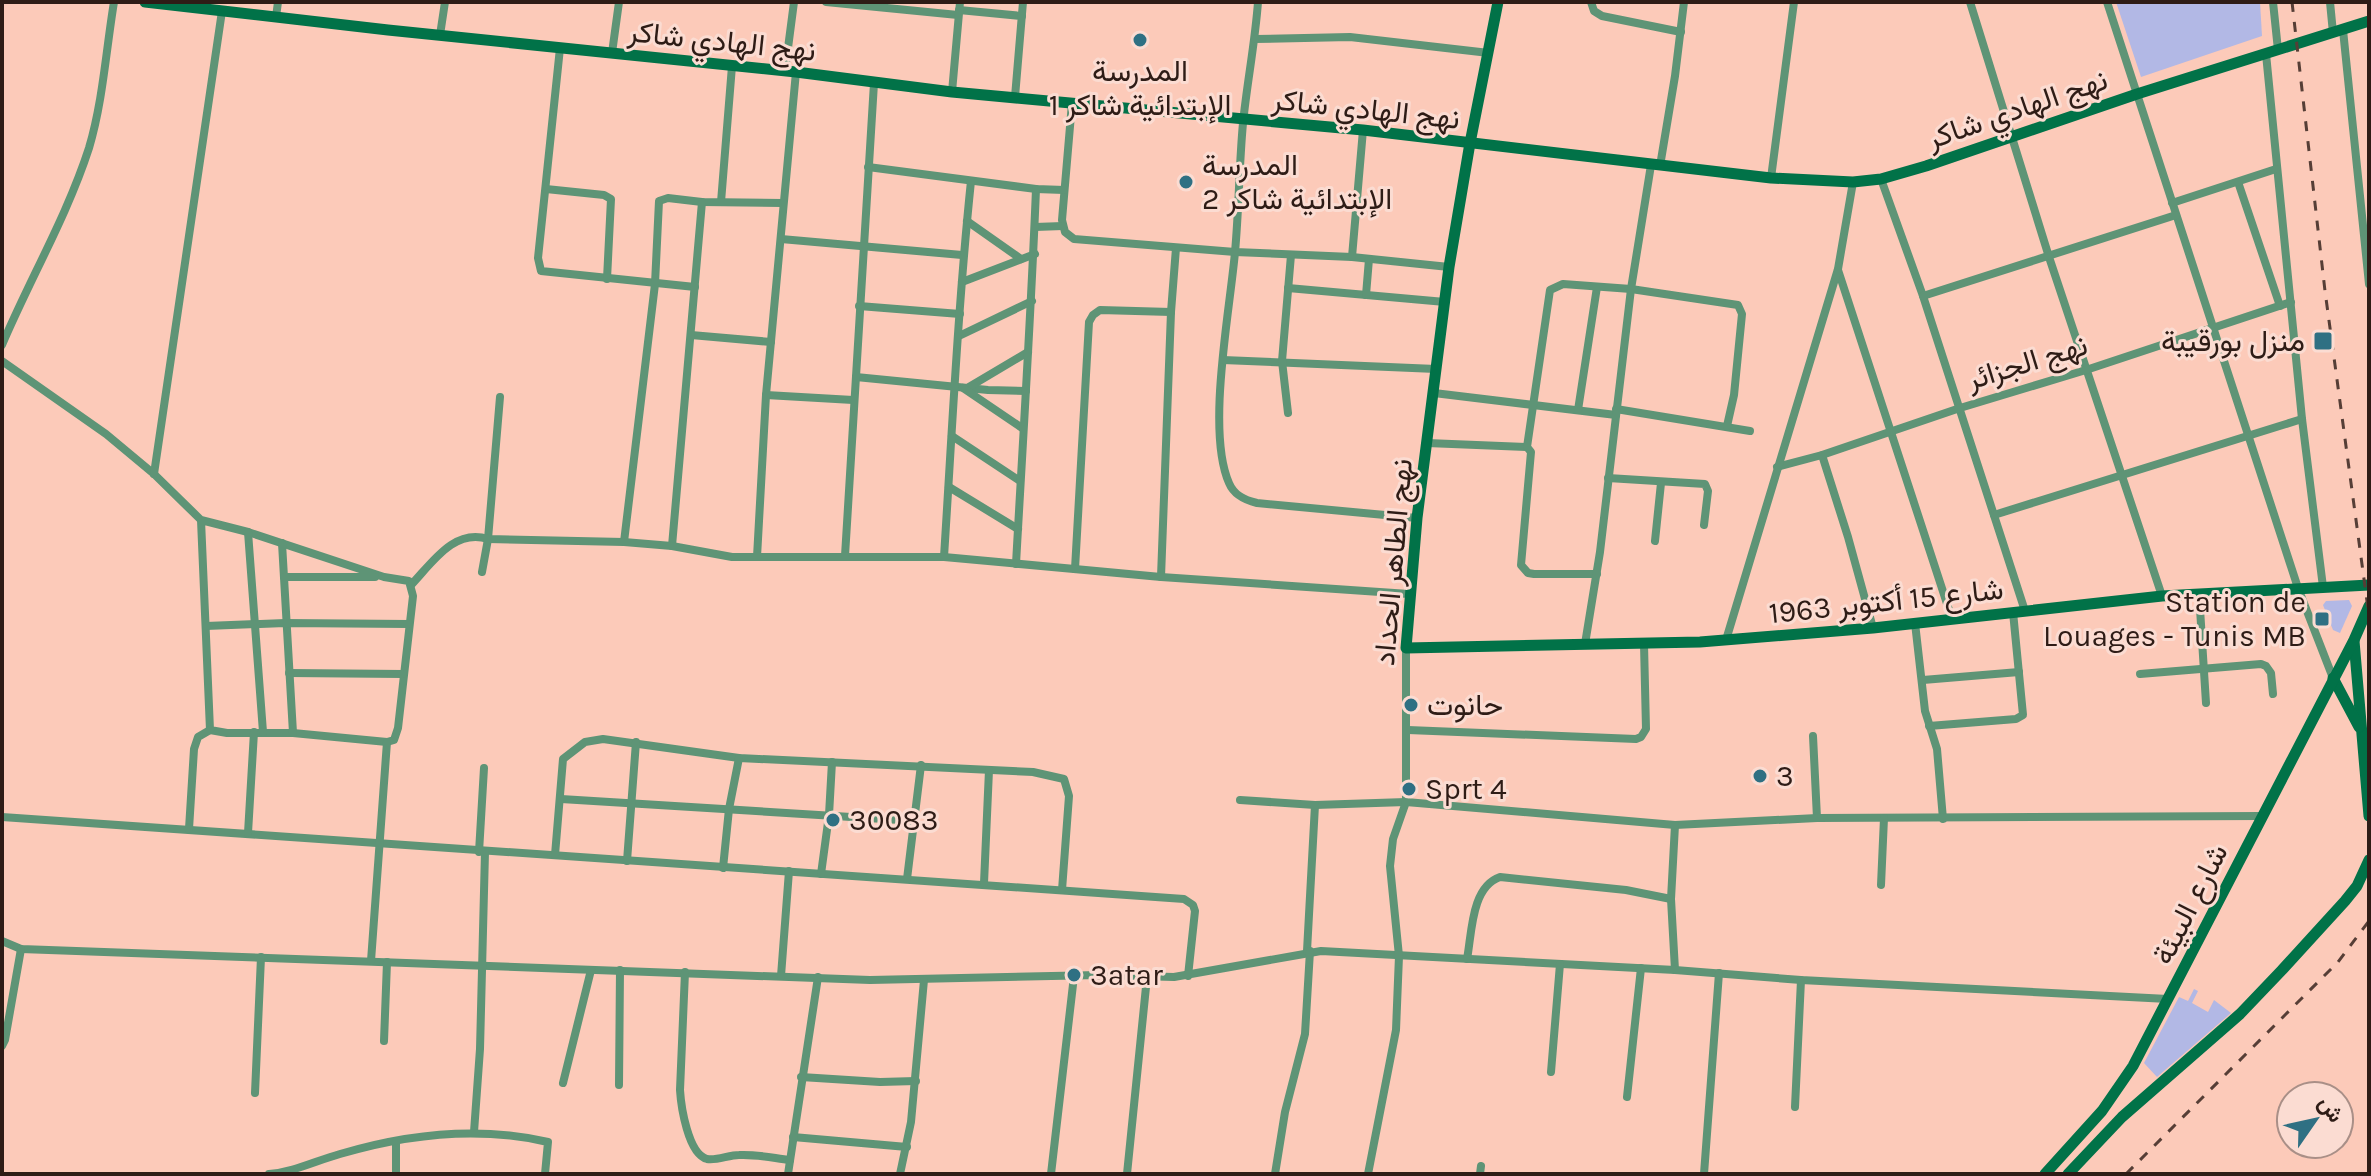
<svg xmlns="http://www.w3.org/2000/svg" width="2371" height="1176" viewBox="0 0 2371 1176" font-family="Karla,Vazirmatn,sans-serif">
<rect width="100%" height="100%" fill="#fccab9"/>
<!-- green -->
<g fill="#b2b8e5">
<polygon points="2116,2 2260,2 2262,36 2141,77"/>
<polygon points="2349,600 2352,606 2340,633 2333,630 2323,605 2326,601"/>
<polygon points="2194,989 2198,991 2192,1003 2208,1012 2214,1000 2231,1013 2157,1077 2144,1063 2179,997 2188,1001"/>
</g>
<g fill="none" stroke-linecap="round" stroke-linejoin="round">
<!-- street -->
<g stroke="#5e9476" stroke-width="8">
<polyline points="826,2 958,15"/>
<path d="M1258,2C1255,43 1247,83 1243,123C1239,166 1239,209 1235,252C1230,310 1206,431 1229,483C1234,495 1244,500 1257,503L1417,518"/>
<polyline points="1591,2 1594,11 1602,16 1681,32"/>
<polyline points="1970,2 2049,257 2162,596"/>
<polyline points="2107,2 2298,588 2333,678"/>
<polyline points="2273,2 2278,50"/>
<polyline points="2330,2 2333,33"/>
<polyline points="959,10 1022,16"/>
<polyline points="276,17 278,2"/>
<polyline points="2343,30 2369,284"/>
<polyline points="440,35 445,2"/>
<polyline points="1255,39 1350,37 1489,53"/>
<polyline points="560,48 538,258 541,271 695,287"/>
<polyline points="612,53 619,2"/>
<polyline points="2266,54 2302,419 2323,587"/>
<polyline points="785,71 794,2"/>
<polyline points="952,92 960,2"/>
<polyline points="1015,97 1023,2"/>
<polyline points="1072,103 1062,220 1065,232 1074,239 1235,252 1352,257 1449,267"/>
<polyline points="1660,166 1675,76 1684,2"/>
<polyline points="868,167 1036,189 1064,190"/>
<polyline points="1771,178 1794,2"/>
<polyline points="1881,179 1923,296 2025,611"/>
<polyline points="2238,182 2280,306"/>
<polyline points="546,189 604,195 611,199 607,279"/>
<polyline points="721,202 732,66"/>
<polyline points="2172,203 2276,169"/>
<polyline points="967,221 1021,259"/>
<polyline points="1035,227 1063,226"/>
<polyline points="781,239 962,255"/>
<polyline points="1352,257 1363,130"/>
<polyline points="1838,270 1952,619"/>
<polyline points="962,282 1035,254"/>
<polyline points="1288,288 1445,302"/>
<polyline points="1366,295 1369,259"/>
<polyline points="1923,296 2176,215"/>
<polyline points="859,306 960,314"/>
<polyline points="691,335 771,342"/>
<polyline points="959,336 1032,301"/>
<path d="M2,345C30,279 67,216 89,148C103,101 106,50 114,2"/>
<polyline points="1223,360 1436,369"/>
<polyline points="2,361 106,434 154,474 201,520 248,532 384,577 409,581 413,596 398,728 394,740 387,742 293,733 227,733 210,730 201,520"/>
<polyline points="856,377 988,390 1026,391"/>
<polyline points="969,387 1028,352"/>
<polyline points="963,388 1022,428"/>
<polyline points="1434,393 1616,415"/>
<polyline points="766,395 853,400"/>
<polyline points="1616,409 1750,431"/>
<polyline points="1578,410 1597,287"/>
<polyline points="1288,413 1282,361 1291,255"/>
<polyline points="952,436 1020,481"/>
<polyline points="1427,443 1527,447"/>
<polyline points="1822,455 1848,537 1873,628"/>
<polyline points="1777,467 1822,455 1960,408 2086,370 2291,302"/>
<polyline points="154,474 222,11"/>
<polyline points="1608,478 1705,484 1708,491 1704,525"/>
<polyline points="949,487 1018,529"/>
<polyline points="1994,515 2302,419"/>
<polyline points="248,532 263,732"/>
<polyline points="1655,541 1661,483"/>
<polyline points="624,542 655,284 659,201 668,198 702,202 782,203"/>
<polyline points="282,543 293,733"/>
<polyline points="672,546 702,202"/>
<polyline points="845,556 874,83"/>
<polyline points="757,557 766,395 796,72"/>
<path d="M944,557C952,432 958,306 971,181"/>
<path d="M1016,564C1023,439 1031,314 1036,189"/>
<polyline points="1075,569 1089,322 1093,315 1100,310 1171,312"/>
<polyline points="482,572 488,539 500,397"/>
<polyline points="1597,574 1534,574 1528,573 1521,565 1531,452 1527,447 1550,290 1563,284 1631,289 1738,305 1742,314 1734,395 1727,426"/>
<polyline points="284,577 375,577"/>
<polyline points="1161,577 1171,312 1176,248"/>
<path d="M411,585C432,563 454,528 488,539L624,542L672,546L732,557H944L1161,577L1409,594"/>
<polyline points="2199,593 2206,703"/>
<polyline points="1915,623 1925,711 1937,749 1943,819"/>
<polyline points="206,626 285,623 409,624"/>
<polyline points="1726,640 1838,269 1853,182"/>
<polyline points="1585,644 1600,552 1631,289 1651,165"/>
<polyline points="289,673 403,674"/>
<polyline points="2140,674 2261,664 2266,666 2271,673 2273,694"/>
<polyline points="1923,680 2019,672"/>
<polyline points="1929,726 2016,719 2023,715 2013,612"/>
<polyline points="1408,730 1636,739 1641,737 1646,729 1644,644"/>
<polyline points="1813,736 1817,818"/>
<polyline points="561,799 916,821"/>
<polyline points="1240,800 1315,805 1406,802 1675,825 1817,818 2262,816"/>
<polyline points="2,817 1184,899 1193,905 1195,911 1188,976"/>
<polyline points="1675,825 1671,899 1675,970"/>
<polyline points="189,829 194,749 198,737 210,730"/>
<polyline points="248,833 254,732"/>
<polyline points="479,852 484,768"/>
<polyline points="555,855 563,759 585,742 603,739 739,758 1033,772 1064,779 1069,796 1062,890"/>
<polyline points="627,861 636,742"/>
<polyline points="723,868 729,809 739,758"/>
<polyline points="821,874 829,815 832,762"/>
<polyline points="907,879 921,765"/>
<polyline points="984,883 989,770"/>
<polyline points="1881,885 1884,818"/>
<polyline points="2,941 21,949 870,980 1099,975 1174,977 1321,951 1675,970 1801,980 2168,999"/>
<polyline points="1307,951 1315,805"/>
<path d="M1467,959C1472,933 1471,887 1500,877L1626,890L1671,899"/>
<polyline points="371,961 387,742"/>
<path d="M685,972L680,1090C681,1106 688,1154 707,1159C716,1161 729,1155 739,1155C756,1154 773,1158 790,1160"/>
<polyline points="781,976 789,871"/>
<polyline points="384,1041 387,962"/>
<polyline points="2,1046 5,1040 21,949"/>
<polyline points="1551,1072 1560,964"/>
<polyline points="801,1077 880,1082 916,1081"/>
<polyline points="563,1083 591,970"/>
<polyline points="619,1085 620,970"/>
<polyline points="255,1093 261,957"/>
<polyline points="1627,1097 1641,968"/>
<polyline points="1795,1107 1801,980"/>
<polyline points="474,1132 480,1049 485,852"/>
<polyline points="793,1137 907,1147"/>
<polyline points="396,1142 396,1174"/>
<path d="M269,1174C294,1172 315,1161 340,1154C407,1134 479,1126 548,1142L545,1174"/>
<polyline points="788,1174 818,977"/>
<polyline points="900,1174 911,1122 924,980"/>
<polyline points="1051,1174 1074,976"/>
<polyline points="1127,1174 1147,977"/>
<polyline points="1275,1174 1285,1112 1305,1034 1310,951"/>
<polyline points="1368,1174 1396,1030 1399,956 1390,866 1393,839 1406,802 1406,648"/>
<polyline points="1480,1174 1481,1166"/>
<polyline points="1704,1174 1719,973"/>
</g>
<!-- secondary -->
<g stroke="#017248" stroke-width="11">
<polyline points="145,2 388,30 796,72 952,92 1363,130 1771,178 1853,182 1881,179 1926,166 2137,94 2369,21"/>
<polyline points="1498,2 1470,143 1449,267 1417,518 1406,648 1700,642 1873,628 2162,596 2369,585"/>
<polyline points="2354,641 2369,816"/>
<polyline points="2333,678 2359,727"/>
<polyline points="2045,1174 2102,1111 2133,1066 2354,640 2369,606"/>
<polyline points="2068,1174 2122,1117 2240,1014 2282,970 2345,901 2357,886 2369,860"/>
</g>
<!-- rail -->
<g stroke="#563e36" stroke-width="3" stroke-dasharray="10 10" stroke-linecap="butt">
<polyline points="2292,2 2325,291 2369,616"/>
<polyline points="2126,1174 2338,962 2369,921"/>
</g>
</g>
<!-- markers -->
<g fill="#2f7083" stroke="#fbdcd2" stroke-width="3">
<circle cx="1140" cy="40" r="8"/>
<circle cx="1186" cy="182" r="8"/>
<rect x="2313" y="331" width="20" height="20" rx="4"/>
<rect x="2314" y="611" width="16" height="16" rx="4"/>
<circle cx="1411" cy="705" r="8"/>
<circle cx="1760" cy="776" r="8"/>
<circle cx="1409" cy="789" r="8"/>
<circle cx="833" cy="820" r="8"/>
<circle cx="1074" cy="975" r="8"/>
</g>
<g text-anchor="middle" stroke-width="6" stroke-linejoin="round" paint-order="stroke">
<!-- street labels -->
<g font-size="30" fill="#2e1c16" stroke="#fbdcd2">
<text transform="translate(722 41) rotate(6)" y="10">نهج الهادي شاكر</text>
<text transform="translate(1366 109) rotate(6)" y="10">نهج الهادي شاكر</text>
<text transform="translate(2017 109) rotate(-19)" y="10">نهج الهادي شاكر</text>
<text transform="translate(2027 362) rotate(-17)" y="10">نهج الجزائر</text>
<text transform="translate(1393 562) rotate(-85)" y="10">نهج الطاهر الحداد</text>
<text transform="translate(1886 601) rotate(-6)" y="10">شارع 15 أكتوبر 1963</text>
<text transform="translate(2190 904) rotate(-63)" y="10">شارع البيئة</text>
</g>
<!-- poi labels -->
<g font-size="30" fill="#2e1c16" stroke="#fbdcd2" text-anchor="start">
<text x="1140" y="81" text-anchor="middle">المدرسة<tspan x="1140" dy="34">الإبتدائية شاكر 1</tspan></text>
<text x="1202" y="175">المدرسة<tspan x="1202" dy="34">الإبتدائية شاكر 2</tspan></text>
<text x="2305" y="351" text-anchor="end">منزل بورقيبة</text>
<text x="2306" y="612" text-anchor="end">Station de<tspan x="2306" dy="34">Louages - Tunis MB</tspan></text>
<text x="1427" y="715">حانوت</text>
<text x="1776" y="786">3</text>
<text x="1425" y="799">Sprt 4</text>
<text x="849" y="830">30083</text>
<text x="1090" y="985">3atar</text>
</g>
</g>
<!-- border -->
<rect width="2371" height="1176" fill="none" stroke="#2e1c16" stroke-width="8"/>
<!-- north arrow -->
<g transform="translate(2315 1120) rotate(56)"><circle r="38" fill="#fbdcd2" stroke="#a98f87" stroke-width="2"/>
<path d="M0-6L14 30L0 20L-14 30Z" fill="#2f7083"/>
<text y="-12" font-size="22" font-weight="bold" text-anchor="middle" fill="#2e1c16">ش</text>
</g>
</svg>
